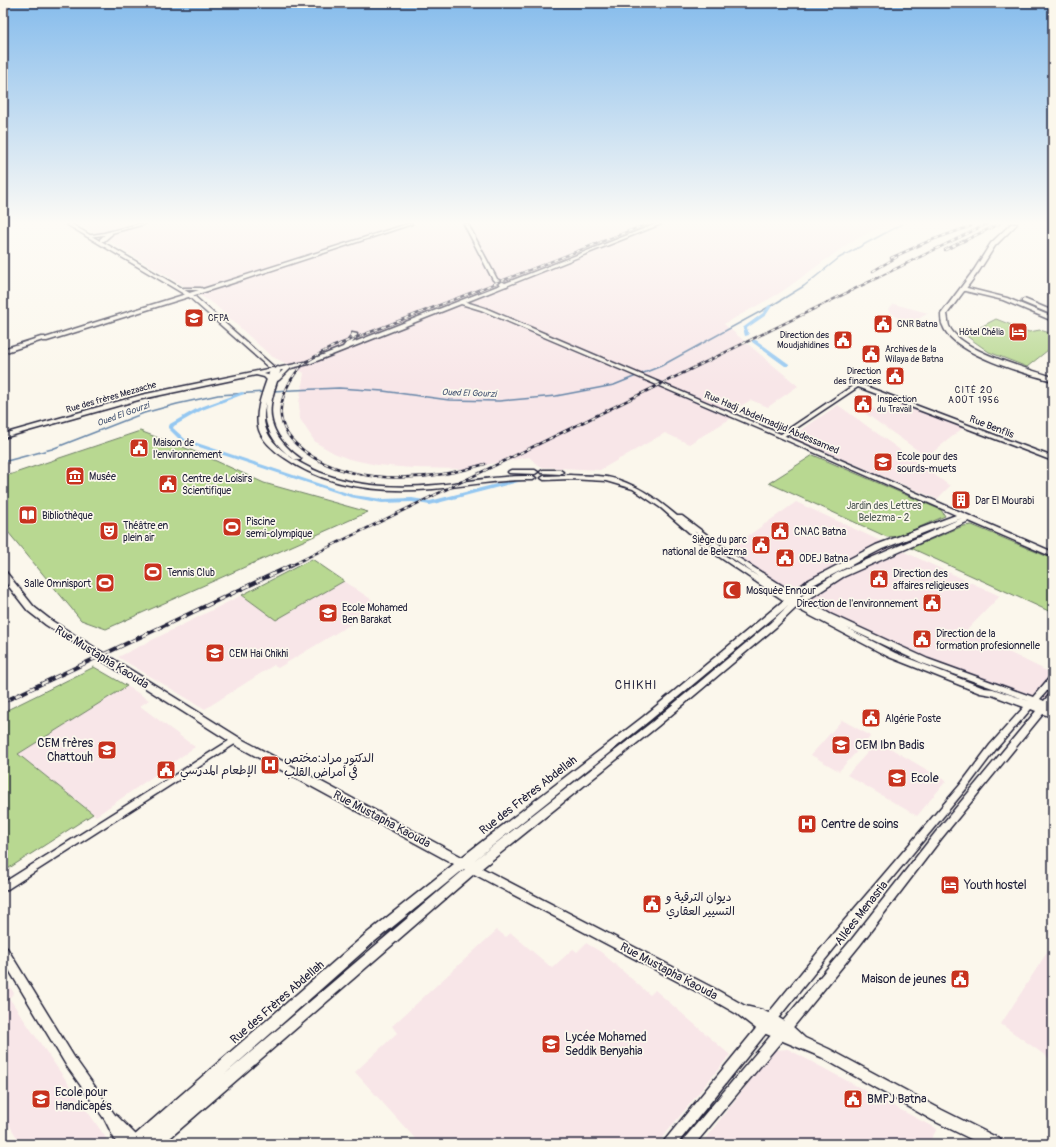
<svg xmlns="http://www.w3.org/2000/svg" width="1056" height="1147" viewBox="0 0 1056 1147" font-family="Pangolin,'Playpen Sans Arabic',sans-serif">
<rect width="100%" height="100%" fill="#fbf7ec"/>
<filter id="ink" filterUnits="userSpaceOnUse"><feTurbulence type="fractalNoise" baseFrequency=".025" numOctaves="2"/><feDisplacementMap in="SourceGraphic" scale="8" xChannelSelector="R" yChannelSelector="G"/><feConvolveMatrix kernelMatrix="1 2 1 2 8 2 1 2 1" color-interpolation-filters="sRGB"/></filter>
<g filter="url(#ink)">
<!-- built -->
<g fill="#f8e6e8">
<polygon points="80,224 887,224 849,243 780,293 724,324 798,386 768,407 751,400 732,411 738,414 689,444 665,433 600,470 540,467 529,457 464,469 412,468 377,465 349,459 334,453 315,442 300,419 299,403 304,373 271,356 214,304"/>
<polygon points="894,304 928,313 908,326 888,310"/>
<polygon points="905,403 964,427 927,457 862,411 869,407 887,414"/>
<polygon points="838,405 950,486 937,499 791,437"/>
<polygon points="796,502 1000,596 966,631 1053,674 1053,704 999,688 892,645 809,604 728,550"/>
<polygon points="344,581 381,606 278,668 274,665 205,709 118,657 242,595 276,620"/>
<polygon points="127,686 149,700 140,706 195,747 96,816 18,754"/>
<polygon points="842,720 871,736 839,771 811,755"/>
<polygon points="878,741 946,781 917,816 847,775"/>
<polygon points="497,930 506,937 511,933 552,968 573,949 577,952 586,943 601,952 650,995 655,990 730,1055 657,1144 420,1144 355,1072 397,1033 392,1026"/>
<polygon points="1053,943 1053,1061 1001,1024"/>
<polygon points="3,977 14,993 9,998 106,1138 106,1144 21,1144 8,1123 3,1126"/>
<polygon points="788,1049 916,1118 937,1129 928,1144 701,1144 774,1050"/>
</g>
<!-- green -->
<g fill="#b8d891" stroke="#6d7d66">
<polygon points="996,319 1029,332 1040,330 1053,334 1053,346 1027,367 989,352 965,335"/>
<polygon points="140,431 201,454 264,483 368,512 106,629 81,620 3,526 3,477"/>
<polygon points="813,455 941,510 945,516 899,536 887,537 769,483"/>
<polygon points="972,525 1053,559 1053,613 911,548 963,526"/>
<polygon points="312,559 344,581 276,620 242,595"/>
<polygon points="94,667 127,686 18,754 93,814 3,872 3,712"/>
</g>
<g fill="none" stroke-linecap="round" stroke-linejoin="round">
<!-- stream -->
<g stroke="#6685a8" stroke-width="1.5">
<polyline points="271,391 339,388 383,391 449,400 499,401 556,396 614,385 661,366 776,303 804,286 839,258 902,224"/>
<polyline points="3,462 52,449 144,413 177,404 218,395 265,392"/>
</g>
<!-- canal -->
<g fill="#94c7f1" fill-rule="evenodd">
<polygon points="769,305 772,306 766,315 747,328 749,335 745,336 743,328 744,327 763,313"/>
<polygon points="752,340 756,340 789,364 789,366 785,366 752,342"/>
<polygon points="242,392 244,393 244,394 202,410 174,426 173,428 185,439 353,495 382,499 412,498 430,501 520,478 523,480 522,481 430,505 412,502 382,503 350,497 181,441 168,428 170,424 198,408"/>
</g>
<defs>
<g id="tertiary">
<polygon points="139,224 145,224 104,235 88,237 86,236 104,233"/>
<polygon points="407,224 412,224 230,284 47,341 43,341 43,340 3,353 3,349 41,337 45,337 45,338 199,290 185,290 183,289 183,288 201,288 203,289"/>
<polygon points="464,224 468,224 497,279 507,284 507,286 503,286 493,280"/>
<path d="M278,367L281,369C278,379 274,389 272,399C266,425 280,444 300,458L301,459L300,460C295,461 290,457 286,453C271,440 262,422 266,402C260,426 267,439 287,454C328,485 385,490 436,485C468,482 500,475 533,476L536,478L533,480C499,479 467,486 433,489C383,493 327,488 285,458C274,451 260,439 258,426C255,407 265,387 270,370L273,368L275,369Z"/>
<polygon points="857,383 1053,457 1053,461 858,387 783,437 779,437 778,436"/>
<polygon points="511,470 535,470 538,472 535,474 509,473 508,472 509,471"/>
<polygon points="543,470 560,470 563,472 560,474 541,473 540,472 541,471"/>
<path d="M570,475C582,476 595,475 607,477C634,482 657,499 677,516H682L734,555L786,588L830,614L928,659L1033,697L1050,677L1053,676V684L1040,699L1044,701L1050,694L1053,693V702L1052,703L1053,704V710L1047,709L1053,711V717L1043,714L941,839L860,945L790,1031L695,1144H681L683,1140L852,939L935,833L1036,711L1031,709L996,749L966,789L845,935L677,1144H663L665,1140L837,929L960,785L990,745L1024,707L992,695L980,693L889,657L792,606L709,550L661,508L633,489L606,481L570,479L544,480L541,478L544,476ZM694,531L730,557L759,577L713,548ZM847,628L922,663L1029,701L993,689L984,688L895,653Z"/>
<polygon points="235,737 238,738 239,740 238,742 3,892 3,883"/>
<polygon points="3,946 7,948 74,1057 115,1115 117,1116 138,1137 140,1141 139,1144 117,1144 105,1120 66,1065 3,960"/>
</g>
<g id="secondary">
<polygon points="66,224 71,224 100,241 100,239 108,232 112,232 112,234 104,241 101,241 193,295 273,366 272,367 268,367 189,297"/>
<path d="M656,224H661L466,302L485,308L783,435L1053,552V557L969,521L843,577L798,606L776,627L658,726L482,868L717,990L745,1006L762,1010L779,1018L792,1026L805,1038L829,1049L942,1110L1000,1139L1002,1144H981L932,1120L821,1057L759,1031L737,1014L709,998L474,874L163,1144H122L124,1139L135,1135L366,934L454,864L237,746L46,625L28,611L3,579V571L6,572L34,607L52,621L243,740L462,857L643,717L807,581L876,545L956,515L779,437L481,310L461,304L309,364L291,368L279,380L277,381L274,379L283,370H277V368L305,362L343,347L350,338L352,333L357,334L356,338L352,343ZM962,518L837,573L792,602L770,623L652,722L472,862L649,721L813,585L882,549ZM464,869H465L224,1075L374,942Z"/>
<polygon points="963,287 1007,298 1053,317 1053,321 1003,300 961,290 961,288"/>
<polygon points="1024,299 1053,311 1053,315 1022,302 1022,300"/>
<polygon points="272,368 274,369 274,371 264,374 268,375 273,380 272,381 268,381 264,377 256,375 142,399 3,438 3,434 141,395"/>
</g>
<path id="primary" d="M1011,224H1017L995,246L979,271L947,314C948,318 948,323 949,326C960,351 1028,369 1053,377V381C1026,374 953,354 943,326C941,323 941,318 941,314L974,270L991,243Z"/>
</defs>
<!-- tertiary casing -->
<use href="#tertiary" stroke="#22223b" stroke-width="3"/>
<!-- secondary casing -->
<use href="#secondary" stroke="#22223b" stroke-width="3"/>
<!-- primary casing -->
<use href="#primary" stroke="#22223b" stroke-width="3"/>
<!-- tertiary -->
<use href="#tertiary" fill="#fbf7ec" fill-rule="evenodd"/>
<!-- secondary -->
<use href="#secondary" fill="#fbf7ec" fill-rule="evenodd"/>
<!-- primary -->
<use href="#primary" fill="#fbf7ec" fill-rule="evenodd"/>
<defs>
<g id="rail-far1">
<polyline points="945,250 999,224"/>
<polyline points="891,258 929,241 971,226"/>
<polyline points="873,271 897,257"/>
<path d="M485,464C429,482 342,488 296,444C283,432 277,415 283,398C292,370 306,360 332,347L647,224"/>
<polyline points="290,566 987,224"/>
</g>
<polyline id="rail" points="3,702 292,565"/>
</defs>
<!-- rail-far1 casing -->
<use href="#rail-far1" stroke="#22223b" stroke-width="2.5"/>
<!-- rail casing -->
<use href="#rail" stroke="#22223b" stroke-width="4"/>
<!-- rail-far1 -->
<use href="#rail-far1" stroke="#fbf7ec" stroke-width="1.5" stroke-dasharray="4" stroke-linecap="butt"/>
<!-- rail -->
<use href="#rail" stroke="#fbf7ec" stroke-width="2.5" stroke-dasharray="7" stroke-linecap="butt"/>
</g>
</g>
<!-- sky -->
<linearGradient id="sky" x2="0" y2="1"><stop stop-color="#86bcec"/><stop offset="0.58" stop-color="#fdfbf6"/><stop offset="1" stop-color="#fdfbf6" stop-opacity="0"/></linearGradient>
<rect width="1056" height="384" fill="url(#sky)"/>
<!-- icons -->
<defs>
<symbol id="university-square" viewBox="-11 -11 22 22"><rect x="-9" y="-9" width="18" height="18" rx="4" fill="#c8321e" stroke="#fbf7ec"/><path d="M0-5L7-2L0 1L-7-2ZM-4 1L0 2.5L4 1V4Q0 6-4 4Z" fill="#fff"/></symbol>
<symbol id="civic-square" viewBox="-11 -11 22 22"><rect x="-9" y="-9" width="18" height="18" rx="4" fill="#c8321e" stroke="#fbf7ec"/><path d="M-.6-6.5H3V-4.5H.6V-3L4-1V1h2V6H-6V1h2V-1L-.6-3ZM-1.2 2.5V6h2.4V2.5Z" fill="#fff"/></symbol>
<symbol id="hotel-square" viewBox="-11 -11 22 22"><rect x="-9" y="-9" width="18" height="18" rx="4" fill="#c8321e" stroke="#fbf7ec"/><path d="M-6-4.5h1.5V1H6V5H4.5V3h-9V5H-6ZM-4 0a1.8 1.8 0 1 1 3.6 0ZM.5 0V-2.5h3Q6-2.5 6 0Z" fill="#fff"/></symbol>
<symbol id="school-square" viewBox="-11 -11 22 22"><rect x="-9" y="-9" width="18" height="18" rx="4" fill="#c8321e" stroke="#fbf7ec"/><path d="M0-5L7-2L0 1L-7-2ZM-4 1L0 2.5L4 1V4Q0 6-4 4Z" fill="#fff"/></symbol>
<symbol id="museum-square" viewBox="-11 -11 22 22"><rect x="-9" y="-9" width="18" height="18" rx="4" fill="#c8321e" stroke="#fbf7ec"/><path d="M0-6L6-3V-2H-6V-3ZM-5-1h2V3h-2ZM-1-1h2V3h-2ZM3-1h2V3H3ZM-6 4H6V6H-6Z" fill="#fff"/></symbol>
<symbol id="building-square" viewBox="-11 -11 22 22"><rect x="-9" y="-9" width="18" height="18" rx="4" fill="#c8321e" stroke="#fbf7ec"/><path d="M-4-6H4V6H1V3H-1V6H-4ZM-2.5-4.3h1.7v1.8h-1.7ZM.8-4.3h1.7v1.8H.8ZM-2.5-1h1.7V.8h-1.7ZM.8-1h1.7V.8H.8Z" fill="#fff"/></symbol>
<symbol id="library-square" viewBox="-11 -11 22 22"><rect x="-9" y="-9" width="18" height="18" rx="4" fill="#c8321e" stroke="#fbf7ec"/><path d="M-6-4Q-3-5.5-.7-3.5V5Q-3 3-6 4ZM6-4Q3-5.5 .7-3.5V5Q3 3 6 4Z" fill="#fff"/></symbol>
<symbol id="stadium-square" viewBox="-11 -11 22 22"><rect x="-9" y="-9" width="18" height="18" rx="4" fill="#c8321e" stroke="#fbf7ec"/><path d="M0-5a6.5 5 0 1 0 0 10a6.5 5 0 1 0 0-10ZM-3.5-1.8h7v3.6h-7Z" fill="#fff"/></symbol>
<symbol id="theatre-square" viewBox="-11 -11 22 22"><rect x="-9" y="-9" width="18" height="18" rx="4" fill="#c8321e" stroke="#fbf7ec"/><path d="M-5-5.5Q0-4 5-5.5V0Q5 5 0 6Q-5 5-5 0ZM-3.3-2.5H-1v1.5H-3.3ZM1-2.5H3.3v1.5H1ZM-2.8 1Q0 5.5 2.8 1Z" fill="#fff"/></symbol>
<symbol id="mosque-square" viewBox="-11 -11 22 22"><rect x="-9" y="-9" width="18" height="18" rx="4" fill="#c8321e" stroke="#fbf7ec"/><path d="M3.5-4.9A6 6 0 1 0 3.5 4.9A5 5 0 1 1 3.5-4.9Z" fill="#fff"/></symbol>
<symbol id="hospital-square" viewBox="-11 -11 22 22"><rect x="-9" y="-9" width="18" height="18" rx="4" fill="#c8321e" stroke="#fbf7ec"/><path d="M-5-5h3v3.5h4V-5h3V5h-3V1.5h-4V5h-3Z" fill="#fff"/></symbol>
</defs>
<g fill-rule="evenodd">
<use href="#university-square" x="183" y="307" width="22" height="22"/>
<use href="#civic-square" x="872" y="313" width="22" height="22"/>
<use href="#hotel-square" x="1007" y="321" width="22" height="22"/>
<use href="#civic-square" x="832" y="329" width="22" height="22"/>
<use href="#civic-square" x="860" y="343" width="22" height="22"/>
<use href="#civic-square" x="884" y="365" width="22" height="22"/>
<use href="#civic-square" x="852" y="393" width="22" height="22"/>
<use href="#civic-square" x="128" y="437" width="22" height="22"/>
<use href="#school-square" x="872" y="451" width="22" height="22"/>
<use href="#museum-square" x="64" y="465" width="22" height="22"/>
<use href="#civic-square" x="157" y="473" width="22" height="22"/>
<use href="#building-square" x="950" y="489" width="22" height="22"/>
<use href="#library-square" x="17" y="504" width="22" height="22"/>
<use href="#stadium-square" x="221" y="516" width="22" height="22"/>
<use href="#theatre-square" x="98" y="520" width="22" height="22"/>
<use href="#civic-square" x="769" y="520" width="22" height="22"/>
<use href="#civic-square" x="750" y="534" width="22" height="22"/>
<use href="#civic-square" x="774" y="547" width="22" height="22"/>
<use href="#stadium-square" x="142" y="561" width="22" height="22"/>
<use href="#civic-square" x="868" y="568" width="22" height="22"/>
<use href="#stadium-square" x="94" y="572" width="22" height="22"/>
<use href="#mosque-square" x="721" y="579" width="22" height="22"/>
<use href="#civic-square" x="921" y="592" width="22" height="22"/>
<use href="#school-square" x="317" y="602" width="22" height="22"/>
<use href="#civic-square" x="911" y="628" width="22" height="22"/>
<use href="#school-square" x="204" y="642" width="22" height="22"/>
<use href="#civic-square" x="860" y="707" width="22" height="22"/>
<use href="#school-square" x="830" y="734" width="22" height="22"/>
<use href="#school-square" x="96" y="739" width="22" height="22"/>
<use href="#hospital-square" x="259" y="754" width="22" height="22"/>
<use href="#civic-square" x="155" y="759" width="22" height="22"/>
<use href="#school-square" x="886" y="767" width="22" height="22"/>
<use href="#hospital-square" x="796" y="813" width="22" height="22"/>
<use href="#hotel-square" x="939" y="874" width="22" height="22"/>
<use href="#civic-square" x="641" y="893" width="22" height="22"/>
<use href="#civic-square" x="949" y="968" width="22" height="22"/>
<use href="#school-square" x="540" y="1033" width="22" height="22"/>
<use href="#school-square" x="30" y="1088" width="22" height="22"/>
<use href="#civic-square" x="842" y="1088" width="22" height="22"/>
</g>
<g text-anchor="middle" stroke-width="3.5" stroke-linejoin="round" paint-order="stroke">
<!-- far-poi labels -->
<g font-size="9" fill="#22223b" stroke="#fbf7ec" text-anchor="start">
<text x="208" y="321">CFPA</text>
<text x="897" y="327">CNR Batna</text>
<text x="1004" y="335" text-anchor="end">Hôtel Chélia</text>
<text x="829" y="338" text-anchor="end">Direction des<tspan x="829" dy="10">Moudjahidines</tspan></text>
<text x="885" y="352">Archives de la<tspan x="885" dy="10">Wilaya de Batna</tspan></text>
<text x="881" y="374" text-anchor="end">Direction<tspan x="881" dy="10">des finances</tspan></text>
<text x="877" y="402">Inspection<tspan x="877" dy="10">du Travail</tspan></text>
</g>
<!-- far-neighbourhood labels -->
<g font-size="9" letter-spacing="1" fill="#22223b" stroke="#fbf7ec">
<text x="974" y="393">CITÉ 20<tspan x="974" dy="10">AOÛT 1956</tspan></text>
</g>
<!-- far-water labels -->
<g font-size="9" font-style="italic" fill="#445472" stroke="#fbf7ec">
<text transform="translate(469 393) rotate(2)" y="3">Oued El Gourzi</text>
<text transform="translate(123 414) rotate(-20)" y="3">Oued El Gourzi</text>
</g>
<!-- far-street labels -->
<g font-size="9" fill="#22223b" stroke="#fbf7ec">
<text transform="translate(111 397) rotate(-16)" y="3">Rue des frères Mezaache</text>
</g>
<!-- street labels -->
<g font-size="10" fill="#22223b" stroke="#fbf7ec">
<text transform="translate(772 422) rotate(23)" y="4">Rue Hadj Abdelmadjid Abdessamed</text>
<text transform="translate(992 426) rotate(21)" y="4">Rue Benflis</text>
</g>
<!-- poi labels -->
<g font-size="10" fill="#22223b" stroke="#fbf7ec" text-anchor="start">
<text x="153" y="446">Maison de<tspan x="153" dy="12">l'environnement</tspan></text>
<text x="897" y="460">Ecole pour des<tspan x="897" dy="12">sourds-muets</tspan></text>
<text x="89" y="480">Musée</text>
<text x="182" y="482">Centre de Loisirs<tspan x="182" dy="12">Scientifique</tspan></text>
<text x="975" y="504">Dar El Mourabi</text>
<text x="42" y="519">Bibliothèque</text>
<text x="246" y="525">Piscine<tspan x="246" dy="12">semi-olympique</tspan></text>
<text x="123" y="529">Théâtre en<tspan x="123" dy="12">plein air</tspan></text>
<text x="794" y="535">CNAC Batna</text>
<text x="747" y="543" text-anchor="end">Siège du parc<tspan x="747" dy="12">national de Belezma</tspan></text>
<text x="799" y="562">ODEJ Batna</text>
<text x="167" y="576">Tennis Club</text>
<text x="893" y="577">Direction des<tspan x="893" dy="12">affaires religieuses</tspan></text>
<text x="91" y="587" text-anchor="end">Salle Omnisport</text>
<text x="746" y="594">Mosquée Ennour</text>
<text x="918" y="607" text-anchor="end">Direction de l'environnement</text>
<text x="342" y="611">Ecole Mohamed<tspan x="342" dy="12">Ben Barakat</tspan></text>
<text x="936" y="637">Direction de la<tspan x="936" dy="12">formation profesionnelle</tspan></text>
<text x="229" y="657">CEM Hai Chikhi</text>
<text x="885" y="722">Algérie Poste</text>
</g>
<!-- park labels -->
<g font-size="10" fill="#4f5955" stroke="#fbf7ec">
<text x="884" y="509">Jardin des Lettres<tspan x="884" dy="12">Belezma - 2</tspan></text>
</g>
<!-- near-street labels -->
<g font-size="12" fill="#22223b" stroke="#fbf7ec">
<text transform="translate(102 657) rotate(32)" y="4">Rue Mustapha Kaouda</text>
<text transform="translate(528 795) rotate(-38)" y="4">Rue des Frères Abdellah</text>
<text transform="translate(382 819) rotate(28)" y="4">Rue Mustapha Kaouda</text>
<text transform="translate(861 913) rotate(-52)" y="4">Allées Menasria</text>
<text transform="translate(669 971) rotate(28)" y="4">Rue Mustapha Kaouda</text>
<text transform="translate(277 1002) rotate(-41)" y="4">Rue des Frères Abdellah</text>
</g>
<!-- quarter labels -->
<g font-size="12" letter-spacing="1" fill="#22223b" stroke="#fbf7ec">
<text x="636" y="689">CHIKHI</text>
</g>
<!-- near-poi labels -->
<g font-size="12" fill="#22223b" stroke="#fbf7ec" text-anchor="start">
<text x="93" y="747" text-anchor="end">CEM frères<tspan x="93" dy="14">Chattouh</tspan></text>
<text x="855" y="749">CEM Ibn Badis</text>
<text x="284" y="762">الدكتور مراد:مختص<tspan x="284" dy="14">في أمراض القلب</tspan></text>
<text x="180" y="774">الإطعام المدرسي</text>
<text x="911" y="782">Ecole</text>
<text x="821" y="828">Centre de soins</text>
<text x="964" y="889">Youth hostel</text>
<text x="666" y="901">ديوان الترقية و<tspan x="666" dy="14">التسيير العقاري</tspan></text>
<text x="946" y="983" text-anchor="end">Maison de jeunes</text>
<text x="565" y="1041">Lycée Mohamed<tspan x="565" dy="14">Seddik Benyahia</tspan></text>
<text x="55" y="1096">Ecole pour<tspan x="55" dy="14">Handicapés</tspan></text>
<text x="867" y="1103">BMPJ Batna</text>
</g>
</g>
<!-- margin -->
<rect width="1056" height="1147" fill="none" stroke="#fbf7ec" stroke-width="16"/>
<rect x="8" y="8" width="1040" height="1131" fill="none" stroke="#22223b" stroke-width="1.5" filter="url(#ink)"/>
</svg>
